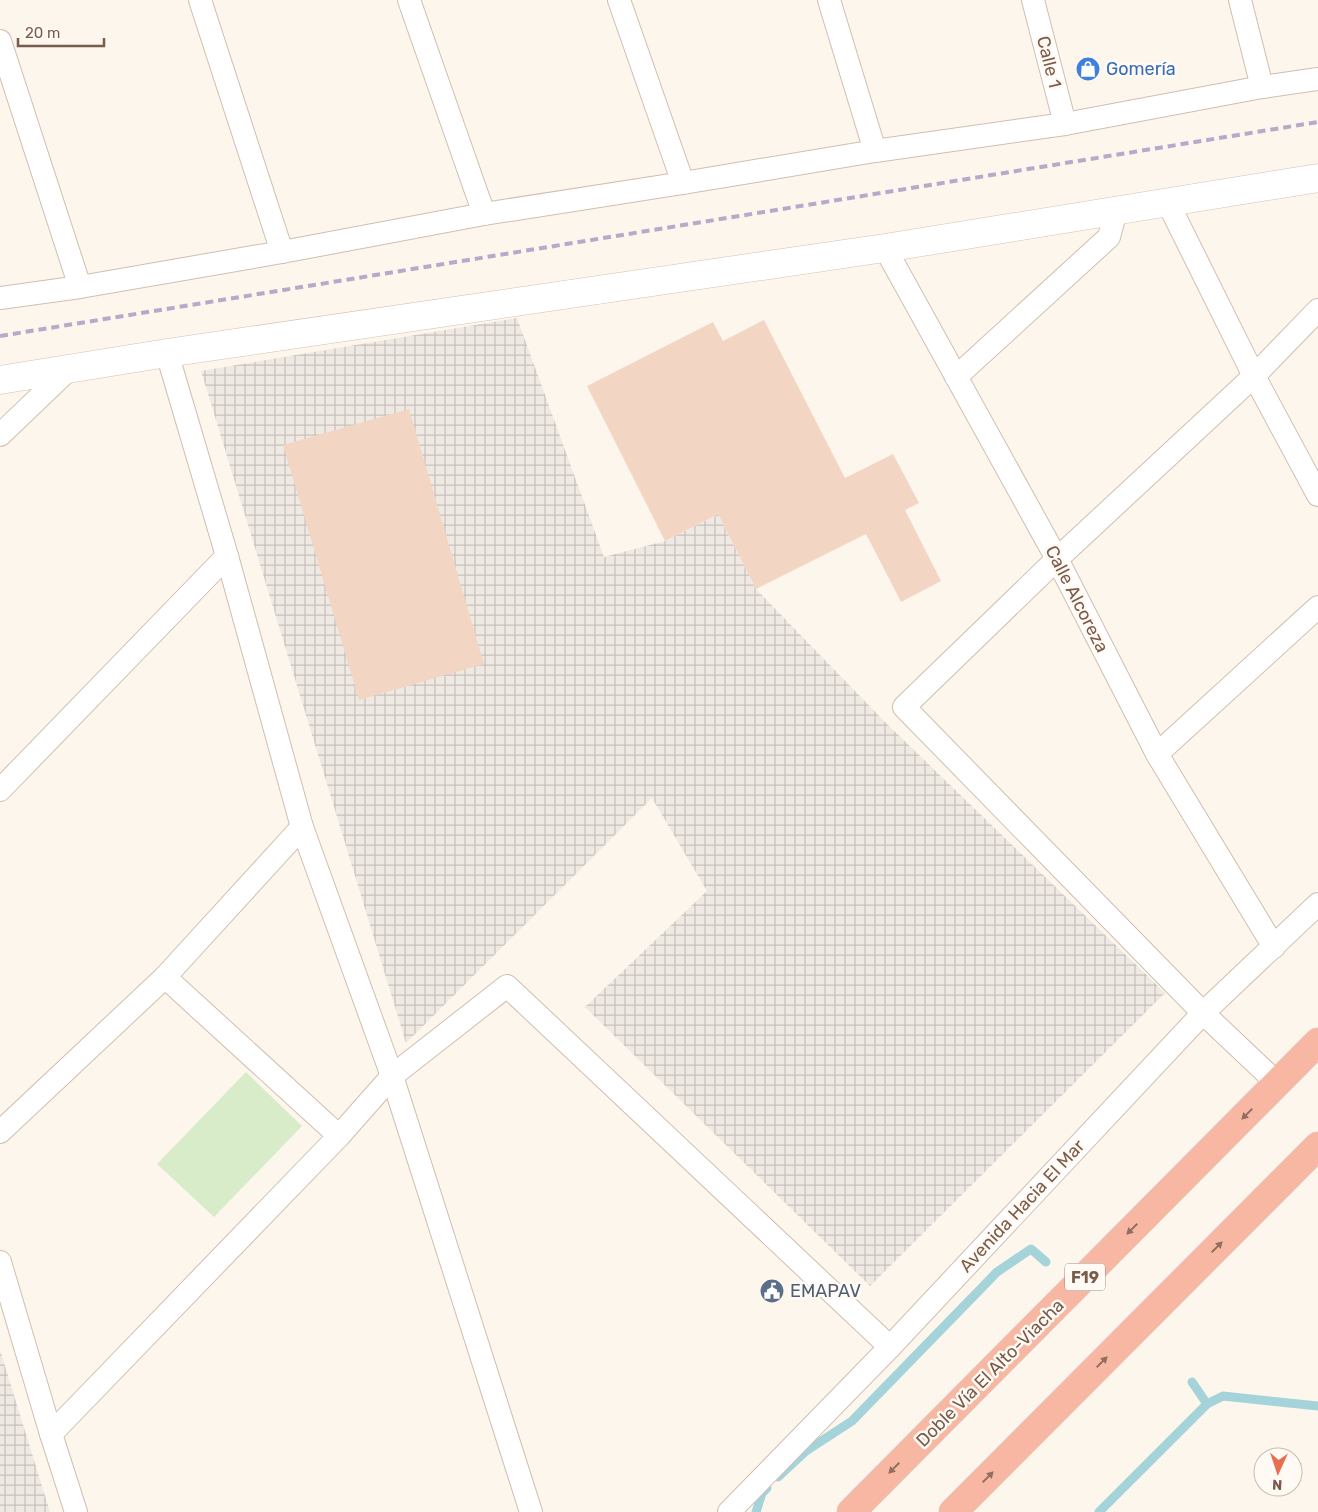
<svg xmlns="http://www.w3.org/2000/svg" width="1318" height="1512" viewBox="0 0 1318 1512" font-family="Rubik,sans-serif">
<defs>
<pattern id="industrial-grid" width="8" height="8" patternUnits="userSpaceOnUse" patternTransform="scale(1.25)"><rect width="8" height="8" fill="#efe9e4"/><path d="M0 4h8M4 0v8" fill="none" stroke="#c7c0bb"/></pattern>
</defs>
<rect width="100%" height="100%" fill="#fdf6ec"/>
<!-- industrial -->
<g fill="url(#industrial-grid)">
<polygon points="517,318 604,557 665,541 718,514 756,589 885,722 1165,993 870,1286 585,1007 707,891 652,798 406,1043 201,371"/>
<polygon points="0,1350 50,1512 0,1512"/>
</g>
<!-- green -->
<polygon fill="#d8ecc9" points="246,1072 302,1126 214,1217 157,1164"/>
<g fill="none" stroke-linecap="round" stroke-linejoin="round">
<!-- stream -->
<g stroke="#a5d3da" stroke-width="9">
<polyline points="1192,1382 1207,1404"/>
<polyline points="778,1477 806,1451 852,1421 997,1272 1031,1249 1046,1262"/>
<polyline points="756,1512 762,1493 767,1488"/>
<polyline points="1099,1512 1207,1404 1223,1396 1318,1406"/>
</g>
</g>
<!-- building -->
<g fill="#f3d5c3">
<polygon points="764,320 845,478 893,454 919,503 905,510 941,581 901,602 866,534 756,589 718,514 665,541 587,386 713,322 723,341"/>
<polygon points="409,409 484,664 359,700 283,445"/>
</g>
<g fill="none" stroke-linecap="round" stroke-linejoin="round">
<defs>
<g id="street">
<polyline points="200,0 282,252"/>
<polyline points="409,0 484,214"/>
<polyline points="619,0 683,183"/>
<polyline points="829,0 875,151"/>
<polyline points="1033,0 1065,124"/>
<polyline points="1240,0 1262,87"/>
<polyline points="0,41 80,287"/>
<polyline points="1168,203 1254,376 1318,495"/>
<polyline points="885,248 1057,559 1157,754 1274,947"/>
<polyline points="0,298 80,287 282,252 484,214 683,183 875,151 1065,124 1262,87 1318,79"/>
<polyline points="167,353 227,556 302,827 392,1076 531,1512"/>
<polyline points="956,377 1109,237 1116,211"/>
<polyline points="0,435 69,369"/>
<polyline points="1157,754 1318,607"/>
<polyline points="0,790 227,556"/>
<polyline points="165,977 339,1136"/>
<polyline points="1277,1083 1203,1013 904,707 1057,559 1254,376 1318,310"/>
<polyline points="0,1132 165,977 302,827"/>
<polyline points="0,1262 51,1434 339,1136 392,1076 507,986 890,1347"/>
<polyline points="51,1434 76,1512"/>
<polyline points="729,1512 890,1347 1203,1013 1318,904"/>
</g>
<polyline id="secondary" points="0,380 167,353 885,248 1318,178"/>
<g id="highway">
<polyline points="851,1512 1318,1042"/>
<polyline points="953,1512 1318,1146"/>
</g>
</defs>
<!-- street casing -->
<use href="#street" stroke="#d1beb0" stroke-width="24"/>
<!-- secondary casing -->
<use href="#secondary" stroke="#d6c0b0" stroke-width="29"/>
<!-- highway casing -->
<use href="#highway" stroke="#dad1cd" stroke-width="29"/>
<!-- street -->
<use href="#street" stroke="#fff" stroke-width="22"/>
<!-- secondary -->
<use href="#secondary" stroke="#fff" stroke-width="28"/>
<!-- highway -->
<use href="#highway" stroke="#f7b7a3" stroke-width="28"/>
<!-- rail -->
<polyline stroke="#b9a8c9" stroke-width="4" stroke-dasharray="8 5" stroke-linecap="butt" points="0,336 1318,122"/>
</g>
<!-- one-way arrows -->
<defs><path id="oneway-solid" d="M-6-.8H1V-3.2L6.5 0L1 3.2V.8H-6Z" transform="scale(1.25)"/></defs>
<g fill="#936e5e">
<use href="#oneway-solid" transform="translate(1247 1114) rotate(135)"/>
<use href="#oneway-solid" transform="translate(1132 1229) rotate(135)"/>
<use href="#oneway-solid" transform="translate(1217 1247) rotate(-45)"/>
<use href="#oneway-solid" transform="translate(1102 1362) rotate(-45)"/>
<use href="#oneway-solid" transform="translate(894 1468) rotate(135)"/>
<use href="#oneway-solid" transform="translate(988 1477) rotate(-45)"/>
</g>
<!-- icons -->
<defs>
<symbol id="shop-disc" viewBox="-11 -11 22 22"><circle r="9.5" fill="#3f7fe0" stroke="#fffaf3"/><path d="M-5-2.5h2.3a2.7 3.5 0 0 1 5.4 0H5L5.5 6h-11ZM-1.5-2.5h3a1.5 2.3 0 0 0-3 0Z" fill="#fff"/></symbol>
<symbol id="civic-disc" viewBox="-11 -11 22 22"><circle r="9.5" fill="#5c6f8a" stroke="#fffaf3"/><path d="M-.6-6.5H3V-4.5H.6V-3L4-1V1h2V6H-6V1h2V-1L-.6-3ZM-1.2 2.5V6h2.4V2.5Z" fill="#fff"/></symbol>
</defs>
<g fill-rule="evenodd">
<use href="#shop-disc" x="1074" y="55" width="28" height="28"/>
<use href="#civic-disc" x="758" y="1277" width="28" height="28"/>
</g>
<g text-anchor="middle" stroke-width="5" stroke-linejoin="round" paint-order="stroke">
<!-- shield labels -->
<rect fill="#fffaf3" stroke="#a28b7f" stroke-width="1" x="1065" y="1263.5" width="40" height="27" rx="4"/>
<g font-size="16" font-weight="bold" fill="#7a5c4d">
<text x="1085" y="1283">F19</text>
</g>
<!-- street labels -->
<g font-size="18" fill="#7a5c4d" stroke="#fffaf3">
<text transform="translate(1049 62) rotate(76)" y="6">Calle 1</text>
<text transform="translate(1077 599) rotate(63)" y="6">Calle Alcoreza</text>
<text transform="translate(1022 1206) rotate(-47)" y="6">Avenida Hacia El Mar</text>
<text transform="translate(990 1373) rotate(-45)" y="6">Doble Vía El Alto-Viacha</text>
</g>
<!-- shop labels -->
<g font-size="18" fill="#366cbe" stroke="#fffaf3" text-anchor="start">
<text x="1106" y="75">Gomería</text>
</g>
<!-- service labels -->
<g font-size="18" fill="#4e5e75" stroke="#fffaf3" text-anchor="start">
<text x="790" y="1297">EMAPAV</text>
</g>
</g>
<!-- north arrow -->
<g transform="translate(1278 1472) rotate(183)"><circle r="24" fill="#fffaf3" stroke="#cabbb1"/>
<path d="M0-4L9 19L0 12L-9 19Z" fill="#e76f51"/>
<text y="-8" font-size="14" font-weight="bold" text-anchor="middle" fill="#7a5c4d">N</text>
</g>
<!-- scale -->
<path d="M18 38v8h86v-8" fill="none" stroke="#7a5c4d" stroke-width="2.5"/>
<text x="25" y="38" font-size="15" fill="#7a5c4d" stroke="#fffaf3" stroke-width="4" paint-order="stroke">20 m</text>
</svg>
